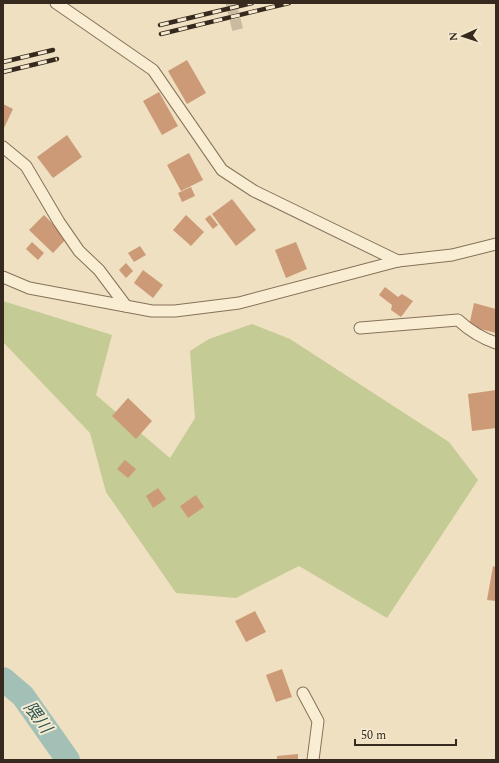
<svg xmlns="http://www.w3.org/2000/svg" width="499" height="763" viewBox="0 0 499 763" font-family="Spectral,'Noto Sans JP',serif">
<rect width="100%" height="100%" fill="#eee0c0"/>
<!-- green -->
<polygon fill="#c5cb95" points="3,301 112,335 96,395 170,458 195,418 190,351 209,339 252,324 290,339 449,442 478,480 387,618 299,566 236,598 176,593 106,492 90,433 3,342"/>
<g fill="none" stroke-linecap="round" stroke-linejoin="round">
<!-- river -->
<polyline stroke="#a3c0b7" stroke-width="24" points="3,679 23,696 68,760"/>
</g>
<!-- building -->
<g fill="#cc9a76">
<polygon points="187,60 206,93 187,104 168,71"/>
<polygon points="159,92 178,126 162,135 143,101"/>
<polygon points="3,104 13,109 3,130"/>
<polygon points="67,135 82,157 53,178 37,157"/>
<polygon points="189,153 203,180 181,191 167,165"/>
<polygon points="191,187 195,196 182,202 178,193"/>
<polygon points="232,199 256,230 236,246 212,214"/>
<polygon points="44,215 67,238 53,253 29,230"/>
<polygon points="186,215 204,232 191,246 173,230"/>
<polygon points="210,215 218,225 213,229 205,219"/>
<polygon points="32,242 44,253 38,260 26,249"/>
<polygon points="296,242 307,269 286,278 275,250"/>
<polygon points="140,246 146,255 134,262 128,253"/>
<polygon points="126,263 133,271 126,278 119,270"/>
<polygon points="143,270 163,285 153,298 134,283"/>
<polygon points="385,287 398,297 402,294 413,301 401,317 391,310 392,305 379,295"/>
<polygon points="474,303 496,309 496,333 469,326"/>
<polygon points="496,390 496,428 472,431 468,394"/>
<polygon points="128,398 152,421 136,439 112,416"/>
<polygon points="125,460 136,469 128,478 117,469"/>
<polygon points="158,488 166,499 153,508 146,496"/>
<polygon points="196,495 204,507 188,518 180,506"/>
<polygon points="493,566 496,567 496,601 487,600"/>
<polygon points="255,611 266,632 246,642 235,621"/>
<polygon points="282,669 292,697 276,702 266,675"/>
<polygon points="298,754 298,760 277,760 277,756"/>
</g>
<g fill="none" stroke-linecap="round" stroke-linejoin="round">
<!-- street-tunnel -->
<polyline stroke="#c9bb9f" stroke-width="11" stroke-dasharray="11 5.5" stroke-linecap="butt" points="231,3 239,35"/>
<defs>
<g id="street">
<polyline points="56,3 153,70 222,170 254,191 398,261"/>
<polyline points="3,147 26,166 59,222 79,251 99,270 126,306"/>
<polyline points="3,277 29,288 152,311 175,311 239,303 398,261 452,255 496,244"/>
<path d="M360,328L458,320C470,331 481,338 496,343"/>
<polyline points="303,693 318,721 313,760"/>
</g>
</defs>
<!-- street casing -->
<use href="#street" stroke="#877158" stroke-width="13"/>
<!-- street -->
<use href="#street" stroke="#f9eed4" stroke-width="11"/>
<defs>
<g id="rail">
<polyline points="160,25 252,3"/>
<polyline points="161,34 289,3"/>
<polyline points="3,62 53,50"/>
<polyline points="3,72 57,59"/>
</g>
</defs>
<!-- rail casing -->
<use href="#rail" stroke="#36291d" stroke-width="4.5"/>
<!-- rail -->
<use href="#rail" stroke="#f5ead0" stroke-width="3" stroke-dasharray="9" stroke-linecap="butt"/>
</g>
<g text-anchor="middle" stroke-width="4" stroke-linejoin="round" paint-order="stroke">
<!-- water labels -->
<g font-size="17" font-style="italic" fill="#2c5654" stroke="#f5ead0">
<text transform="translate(38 717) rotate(54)" y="6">隈川</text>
</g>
</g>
<!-- border -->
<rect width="499" height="763" fill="none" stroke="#36291d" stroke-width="8"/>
<!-- north arrow -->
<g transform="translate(463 36) rotate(267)" stroke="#f5ead0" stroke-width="3" paint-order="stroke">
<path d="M0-3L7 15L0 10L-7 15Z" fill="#36291d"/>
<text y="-6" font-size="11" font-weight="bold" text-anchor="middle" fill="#36291d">N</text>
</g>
<!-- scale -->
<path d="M355 739v6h101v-6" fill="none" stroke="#36291d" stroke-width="2"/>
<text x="361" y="739" font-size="12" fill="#36291d" stroke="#f5ead0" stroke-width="3" paint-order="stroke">50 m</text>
</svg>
